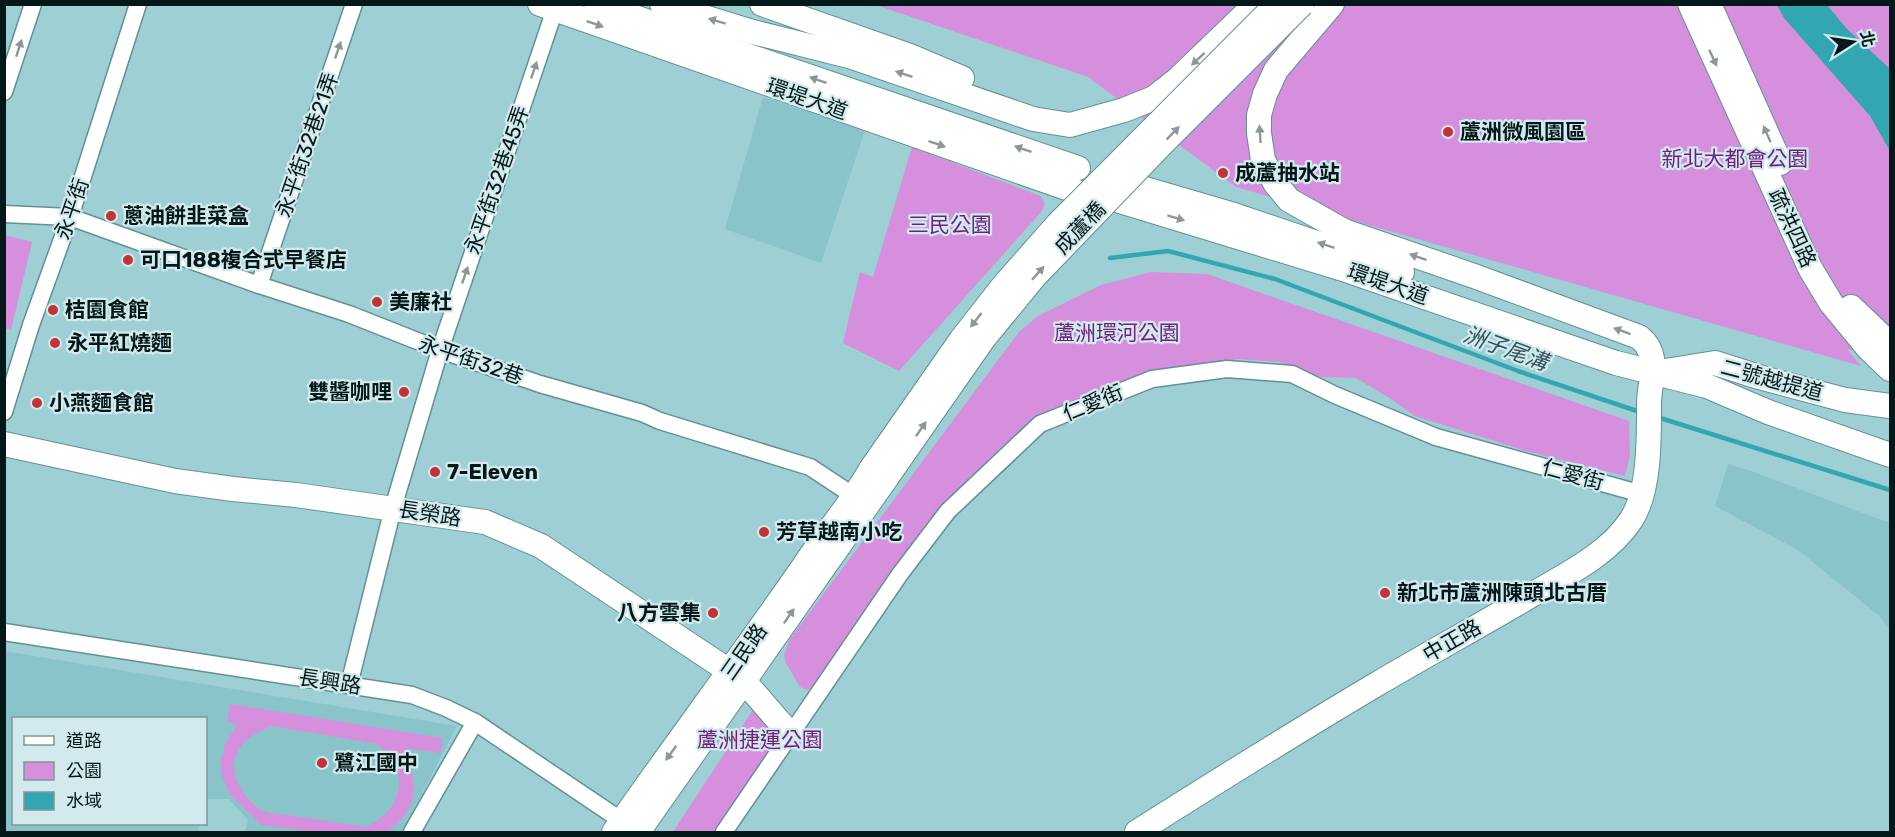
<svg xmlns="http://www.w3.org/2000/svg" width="1895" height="837" viewBox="0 0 1895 837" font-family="Rubik,'Noto Sans TC',sans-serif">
<rect width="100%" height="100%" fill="#9dcfd4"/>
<!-- built -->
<g fill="#89c4ca">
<polygon points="763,97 865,130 821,263 725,229"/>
<polygon points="1728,464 1751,471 1890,523 1890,630 1878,615 1798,550 1715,506"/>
<polygon points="4,651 457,726 402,832 245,832 248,820 229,799 206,799 206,718 14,718 14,824 200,824 198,832 5,832"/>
</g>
<!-- green -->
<g fill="#d58fdc" fill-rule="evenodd">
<polygon points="876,5 1890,5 1890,359 1847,349 1861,366 1236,187 1088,77"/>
<polygon points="912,147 1040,196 1045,203 1042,211 899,371 843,343 860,272 873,277"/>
<polygon points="5,235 32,242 11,330 5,328"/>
<polygon points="1151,272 1207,274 1629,421 1630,455 1625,476 1526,451 1415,416 1391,399 1356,378 1321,377 1280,362 1238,359 1155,374 1069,403 1031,426 1000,448 944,506 814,688 807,690 800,687 786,663 784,655 790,639 1019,332 1038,316 1101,285"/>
<polygon points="760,699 790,734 726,832 673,832"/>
<path d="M230,704L443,738L440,753L406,748C416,785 422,805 388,832H316L261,825L229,793L221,773V759L225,745L237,724L227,722ZM272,726L377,744C385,752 394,759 397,770C405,796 387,819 365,827C339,823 313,819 287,815C279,814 267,814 260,809C246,801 235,783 234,767C234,744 254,733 272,726Z"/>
</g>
<!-- water -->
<polygon fill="#33a7b1" points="1777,5 1827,5 1847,29 1890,69 1890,151 1870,116 1784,18"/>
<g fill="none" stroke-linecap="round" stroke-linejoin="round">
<!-- stream -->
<g stroke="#33a7b1" stroke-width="4.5">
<polyline points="1110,258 1168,251 1275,279 1518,371 1640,412"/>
<polyline points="1657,417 1890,490"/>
</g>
<defs>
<g id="street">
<polyline points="4,92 33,4"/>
<polyline points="4,214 70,217 259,285 349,314 440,350 540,384 642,413 660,421 810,467 863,502"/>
<polyline points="259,285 354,4"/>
<polyline points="4,412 31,325 70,217 138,4"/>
<polyline points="4,632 412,695 446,708 475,722 622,821"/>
<polyline points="349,685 393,508 440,350 555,9"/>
<polyline points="412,832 475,722"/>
<polyline points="724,832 900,574 948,511 1040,424 1152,379 1227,369 1292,374 1335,395 1436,437 1642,494"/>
</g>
<g id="secondary">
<polyline points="540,4 1075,191"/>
<polyline points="596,4 1078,168"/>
<polyline points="662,4 749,31 849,56 1033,119 1070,125 1124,110 1154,98 1177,80 1256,4"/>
<polyline points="762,4 910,56 962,78"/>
<polyline points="1690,4 1810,268 1831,303 1868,348 1890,369"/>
<polyline points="1709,4 1780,163"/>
<polyline points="1135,186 1234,215 1402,272"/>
<polyline points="1120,201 1343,269 1616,363 1707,386 1768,412 1890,455"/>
<polyline points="1851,307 1890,344"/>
<polyline points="1665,371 1715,363 1759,377 1845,400 1890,406"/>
<polyline points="4,444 175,481 233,489 296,495 485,522 541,546 744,681 790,734"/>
<path d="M614,832C677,742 743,654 806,563C827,531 852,503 871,469"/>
<polyline points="638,832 887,477"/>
<path d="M1137,832C1216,782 1296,732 1377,684C1428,654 1479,626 1530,596C1565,575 1608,555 1631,520C1650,491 1649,438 1649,404C1649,380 1662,355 1639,337L1474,276L1344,231L1289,200L1275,183L1263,160L1259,133V115L1265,94L1276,70L1332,4"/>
</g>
</defs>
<!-- street casing -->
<use href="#street" stroke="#619196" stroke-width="19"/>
<!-- secondary casing -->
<use href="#secondary" stroke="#619196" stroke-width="26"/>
<!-- street -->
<use href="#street" stroke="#fff" stroke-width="16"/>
<!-- secondary -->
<use href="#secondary" stroke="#fff" stroke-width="24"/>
<defs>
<g id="secondary-bridge">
<polyline points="871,469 961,340 1004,285 1057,225 1277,4"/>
<polyline points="887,477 984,338 1035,276 1160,146 1302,4"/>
</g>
</defs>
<!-- secondary-bridge casing -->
<use href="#secondary-bridge" stroke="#619196" stroke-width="26" stroke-linecap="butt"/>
<!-- secondary-bridge -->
<use href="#secondary-bridge" stroke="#fff" stroke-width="24"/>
</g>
<!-- one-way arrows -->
<defs><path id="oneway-solid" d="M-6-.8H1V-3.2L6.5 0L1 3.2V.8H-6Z" transform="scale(1.5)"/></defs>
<g fill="#8e9798">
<use href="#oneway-solid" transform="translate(717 21) rotate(-163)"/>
<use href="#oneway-solid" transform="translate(595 24) rotate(19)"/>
<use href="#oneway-solid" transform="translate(19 48) rotate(-72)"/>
<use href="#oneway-solid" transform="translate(338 50) rotate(-71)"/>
<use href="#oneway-solid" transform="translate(1713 58) rotate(65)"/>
<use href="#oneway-solid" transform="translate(1198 59) rotate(137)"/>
<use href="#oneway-solid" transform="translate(534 70) rotate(-71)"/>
<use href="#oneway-solid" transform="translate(904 74) rotate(-162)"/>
<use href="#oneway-solid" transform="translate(818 80) rotate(-161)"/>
<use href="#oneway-solid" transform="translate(1173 133) rotate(-45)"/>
<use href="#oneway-solid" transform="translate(1260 134) rotate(-94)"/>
<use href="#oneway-solid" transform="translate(1767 134) rotate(-114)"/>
<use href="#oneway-solid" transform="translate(937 144) rotate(19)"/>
<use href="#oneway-solid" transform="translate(1023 149) rotate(-161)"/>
<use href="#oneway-solid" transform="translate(1176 218) rotate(17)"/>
<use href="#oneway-solid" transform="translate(1326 245) rotate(-162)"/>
<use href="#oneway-solid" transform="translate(1418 257) rotate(-161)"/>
<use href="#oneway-solid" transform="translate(1038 273) rotate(-48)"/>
<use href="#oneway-solid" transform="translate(465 275) rotate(-71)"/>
<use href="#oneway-solid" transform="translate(976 320) rotate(128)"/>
<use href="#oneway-solid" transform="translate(1622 331) rotate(-160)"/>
<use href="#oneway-solid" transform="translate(921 429) rotate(-55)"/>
<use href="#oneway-solid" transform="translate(789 616) rotate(-55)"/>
<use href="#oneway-solid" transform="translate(671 753) rotate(126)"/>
</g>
<!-- markers -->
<g fill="#c23238" stroke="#d2eaed" stroke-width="2">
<circle cx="1448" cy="132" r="6"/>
<circle cx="1223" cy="173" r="6"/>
<circle cx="111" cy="216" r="6"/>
<circle cx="128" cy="260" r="6"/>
<circle cx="377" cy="302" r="6"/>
<circle cx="53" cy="310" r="6"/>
<circle cx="55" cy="343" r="6"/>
<circle cx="404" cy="392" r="6"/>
<circle cx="37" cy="403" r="6"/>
<circle cx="435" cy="472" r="6"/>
<circle cx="764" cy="532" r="6"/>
<circle cx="1385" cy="593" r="6"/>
<circle cx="713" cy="613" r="6"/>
<circle cx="322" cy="763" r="6"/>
</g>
<g text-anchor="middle" stroke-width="4.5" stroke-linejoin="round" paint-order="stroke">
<!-- street labels -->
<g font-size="21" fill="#041819" stroke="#d2eaed">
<text transform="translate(807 99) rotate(19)" y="7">環堤大道</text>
<text transform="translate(307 145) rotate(-71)" y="7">永平街32巷21弄</text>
<text transform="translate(497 180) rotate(-71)" y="7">永平街32巷45弄</text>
<text transform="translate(72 209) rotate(-71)" y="7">永平街</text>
<text transform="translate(1080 228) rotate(-46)" y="7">成蘆橋</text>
<text transform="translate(1792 228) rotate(65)" y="7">疏洪四路</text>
<text transform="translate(1388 284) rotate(19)" y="7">環堤大道</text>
<text transform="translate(471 360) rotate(19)" y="7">永平街32巷</text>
<text transform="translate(1772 380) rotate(15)" y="7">二號越提道</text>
<text transform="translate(1093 403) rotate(-22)" y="7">仁愛街</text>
<text transform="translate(1573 475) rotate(15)" y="7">仁愛街</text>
<text transform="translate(430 514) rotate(9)" y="7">長榮路</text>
<text transform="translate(1452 641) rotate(-30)" y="7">中正路</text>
<text transform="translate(744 652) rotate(-55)" y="7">三民路</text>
<text transform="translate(330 682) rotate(9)" y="7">長興路</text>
</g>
<!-- poi labels -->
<g font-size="21" font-weight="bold" fill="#041819" stroke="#d2eaed" text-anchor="start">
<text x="1460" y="139">蘆洲微風園區</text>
<text x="1235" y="180">成蘆抽水站</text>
<text x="123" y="223">蔥油餅韭菜盒</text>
<text x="140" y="267">可口188複合式早餐店</text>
<text x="389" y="309">美廉社</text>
<text x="65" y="317">桔園食館</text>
<text x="67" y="350">永平紅燒麵</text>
<text x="392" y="399" text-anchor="end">雙醬咖哩</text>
<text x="49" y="410">小燕麵食館</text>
<text x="447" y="479">7-Eleven</text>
<text x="776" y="539">芳草越南小吃</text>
<text x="1397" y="600">新北市蘆洲陳頭北古厝</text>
<text x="701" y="620" text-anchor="end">八方雲集</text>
<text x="334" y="770">鷺江國中</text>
</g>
<!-- park labels -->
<g font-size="21" fill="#701f7a" stroke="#d2eaed">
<text x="1735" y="166">新北大都會公園</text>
<text x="950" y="232">三民公園</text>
<text x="1117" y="340">蘆洲環河公園</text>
<text x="760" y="747">蘆洲捷運公園</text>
</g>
<!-- water labels -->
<g font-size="22" font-style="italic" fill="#345659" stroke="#d2eaed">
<text transform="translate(1506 348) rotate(20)" y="8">洲子尾溝</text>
</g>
</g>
<!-- border -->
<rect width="1895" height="837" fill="none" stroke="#041819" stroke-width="12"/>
<!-- legend -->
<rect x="12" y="717" width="195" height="108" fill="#d2eaed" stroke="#809698" stroke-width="1.5"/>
<rect x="24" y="736" width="30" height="9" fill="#ffffff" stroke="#809698" stroke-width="1.5"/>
<text x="66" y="747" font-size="18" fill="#041819">道路</text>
<rect x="24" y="762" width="30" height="18" fill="#d58fdc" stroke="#809698" stroke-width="1.5"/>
<text x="66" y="777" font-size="18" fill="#041819">公園</text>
<rect x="24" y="792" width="30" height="18" fill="#33a7b1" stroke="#809698" stroke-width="1.5"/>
<text x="66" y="807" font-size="18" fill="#041819">水域</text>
<!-- north arrow -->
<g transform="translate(1853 42) rotate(78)" stroke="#d2eaed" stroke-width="4.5" paint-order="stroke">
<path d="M0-4.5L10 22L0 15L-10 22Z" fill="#041819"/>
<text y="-9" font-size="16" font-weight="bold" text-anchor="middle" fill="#041819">北</text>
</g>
</svg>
